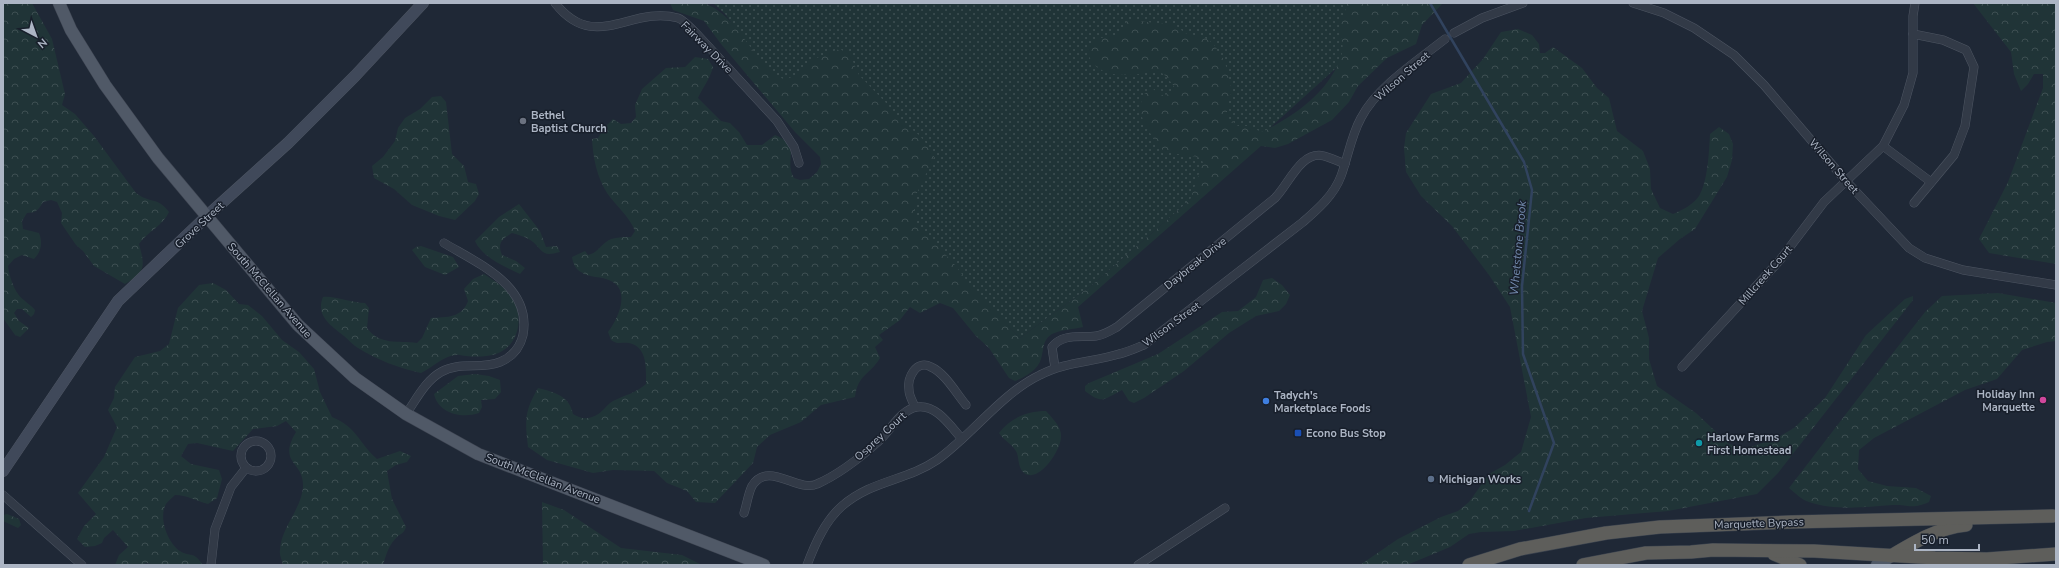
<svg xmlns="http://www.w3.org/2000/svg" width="2059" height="568" viewBox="0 0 2059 568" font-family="'Nunito Sans',sans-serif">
<defs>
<pattern id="grass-dots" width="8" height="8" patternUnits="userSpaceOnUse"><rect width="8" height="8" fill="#203437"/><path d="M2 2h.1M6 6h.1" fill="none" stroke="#3e4f52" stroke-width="1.8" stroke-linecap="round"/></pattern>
<pattern id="forest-crowns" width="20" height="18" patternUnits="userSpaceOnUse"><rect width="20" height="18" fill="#203437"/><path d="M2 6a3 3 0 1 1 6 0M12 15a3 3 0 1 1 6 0" fill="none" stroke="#3e4f52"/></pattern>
</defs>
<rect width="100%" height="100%" fill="#1f2836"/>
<!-- grass -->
<polygon fill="url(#grass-dots)" points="713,3 1365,3 1377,31 1190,200 1092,285 1020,338 795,110 725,14"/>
<!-- forest -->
<g fill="url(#forest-crowns)">
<path d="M3,3H32L52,39L65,94L62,105L75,114L94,136L136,193C150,204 157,196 169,212C163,226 148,231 139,244C145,266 146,272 125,284L94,266L83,251L76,245L61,223L62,213L57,202L51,200L43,202C39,210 35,213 27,213L22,221L23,229L39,233C43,243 41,252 34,259L22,255L14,259L8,266C9,275 13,287 18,294C22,300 30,304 35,310L34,314L31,317L22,309H17L14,313L19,321L29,328L20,337L15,335L3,318Z"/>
<path d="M670,3C680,3 695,0 704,3C741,17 751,63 785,80C796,76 802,69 811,62C819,56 830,52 840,49L850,55L859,75L888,105L897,118L919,135L930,148L934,157L917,193L914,209L916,222L955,265L973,289L1020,338L1092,285L1190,200L1203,162L1198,157L1164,152C1151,134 1133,116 1144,94L1153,89L1162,95L1172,94L1175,88C1170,81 1164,71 1155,71C1150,70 1144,73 1139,74C1125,76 1103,76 1093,63C1079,46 1101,33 1118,37L1128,20L1175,25L1185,33L1203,37L1213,43L1225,62L1232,91L1227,105V117L1238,126H1248L1262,132C1296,115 1331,91 1342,53C1345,43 1337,32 1340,23C1341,16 1346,13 1347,3H1443L1422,25L1416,44L1387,58L1358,86L1349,102L1332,120L1288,144L1275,148L1261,146L1078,307L1083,327C1074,329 1060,330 1052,334C1042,340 1044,350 1041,359C1038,370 1025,377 1015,381L1009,378L989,348L975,335L953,308L940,303L920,313L910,307L900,320L879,335L883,340L875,347L880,358C870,375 858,374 855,397L821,405L801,422L770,435L757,447L753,463L715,503L696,502L687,491L667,483L654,471L613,470L593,473L547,460L528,447C525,421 524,412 538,388C554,392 570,396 573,414C583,421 595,419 604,409C607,406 609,403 613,401C625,395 636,393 646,384C646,369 648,347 629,343C621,342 618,345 611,340L608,332C618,319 631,291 611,281C602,276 589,278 581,272C575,269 573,263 572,257L585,251L588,255C597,253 598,248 606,242C612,237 623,237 631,237L635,231C629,216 616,206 607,193C597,177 593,158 592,139L598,138L605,127L613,119L621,124L631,123L636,117L635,105L642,89L666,68L685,67L695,57L708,59L713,67C710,79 703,87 698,98L721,121L730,123L739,132L747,145H762L775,135C803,146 783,160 794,178L800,180L809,179L817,172L821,164L820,157L795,132L721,44L704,21L673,10Z"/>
<polygon points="1973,3 2056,3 2056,264 1989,253 1979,239 2008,182 2043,88 2043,74 2034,74 2028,84 2021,91 2014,74 2011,52"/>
<path d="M1518,29L1532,35L1539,44L1540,53H1545L1553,47L1582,68L1597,88L1609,98L1617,131L1643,151L1650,169L1651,189L1660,208L1673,214C1682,210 1693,205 1699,196C1708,181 1709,152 1710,134L1719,127L1729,134L1733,144L1732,160L1727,177L1695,229L1680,239L1658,258L1642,311L1649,338V359L1657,386L1696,413L1729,444L1747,448L1775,439L1794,428L1825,398L1866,335L1905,299L1913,296V300L1778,473L1757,494L1668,511L1586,518L1514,531L1481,532L1469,534L1450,547L1407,565H1360L1398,539L1441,517L1458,511L1469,502L1489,474L1505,465L1521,452L1531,417L1510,307L1489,275L1452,226L1421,196L1406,172L1404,148L1406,133L1431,94L1461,83L1483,59L1501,32Z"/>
<polygon points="441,96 446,102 452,154 464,166 468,182 476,184 479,194 475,201 455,220 439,216 412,205 394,189 374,178 372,166 383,157 395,141 398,128 405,118 420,109 432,97"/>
<path d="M519,204L540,231L546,247L557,246L560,252C542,257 544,252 533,242C527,237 519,235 512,233C502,239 497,243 502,255L516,261L525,268L520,274C505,267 482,257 475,241L499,217Z"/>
<polygon points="421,246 453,257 459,267 445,275 425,267 412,250 416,247"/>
<path d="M484,274C492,279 501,285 508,292C525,310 522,345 496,354C486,357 476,357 466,356C463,356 459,354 456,355C443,356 432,368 421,373C399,368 377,360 358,348C353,345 349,340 344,336C332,326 315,316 323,297C332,295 353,303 365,303L369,308L367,328C380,346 398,340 417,343L422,338L431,318C447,317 462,318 468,301L464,289L473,279Z"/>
<path d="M1272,278L1282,285L1290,295L1286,304L1279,311L1256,316L1229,333L1184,371L1144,398L1134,403L1129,401L1122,390C1104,399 1103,405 1085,391V386L1089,383L1158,354L1222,312L1238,311L1256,297L1263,280Z"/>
<path d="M213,283L226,290L239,304L248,305L262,316L282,340L299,352L314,369L320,392L332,417C357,427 358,442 377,459L400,451L411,456L407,462L396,465L387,471L392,499L406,527C404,533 402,533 398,536C389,544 386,555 383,565H283C282,560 279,555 280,550C281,527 302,509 303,486C304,461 277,464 296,432L286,421L277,426L253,429L233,451L197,443L188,444L181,456L191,464L219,470L222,479L217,498L208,504C196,501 187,495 175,495C172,498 168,501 166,504C158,518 168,543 180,551C191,558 193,550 203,565H157L146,563L143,565H115L119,555L128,547L113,530L104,538L102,543L95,546L85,547L77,539L84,526L96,514L78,493L104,457L117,427L108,410L114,398L115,387L135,357L160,351L169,344L178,308L199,285Z"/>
<path d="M1998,293L2056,303V341L2047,342L2022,350L1997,379L1965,390L1874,438L1859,450L1858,469L1868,481L1887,486L1916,488L1931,496L1929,502C1911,510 1910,504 1893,505C1865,507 1836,511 1809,502C1802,500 1795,493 1789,488L1889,358L1925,312L1942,296Z"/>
<path d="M475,374L489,376L500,380L501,392L495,399L481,400L482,407L479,413C461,419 438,413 434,394L458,376Z"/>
<path d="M1046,411C1052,418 1062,427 1061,437C1061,450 1039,484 1024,473C1018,468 1019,459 1017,453C1013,444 1004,441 999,433C1011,418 1027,411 1046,411Z"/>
<polygon points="542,502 564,510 621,548 682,555 702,565 543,565"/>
<polygon points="7,514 19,519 21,525 18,528 3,521 3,515"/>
</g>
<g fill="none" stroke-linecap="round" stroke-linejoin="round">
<!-- stream -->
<polyline stroke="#31435e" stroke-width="2.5" points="1430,3 1524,162 1532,190 1522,286 1523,354 1554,443 1529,511"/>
<defs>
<g id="minor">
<path d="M555,3C595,54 630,5 678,18C684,20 690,28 695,32L777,121L794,147L799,163"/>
<polyline points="1633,3 1664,13 1694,28 1734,55 1764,85 1846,181 1909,248 1925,258 1963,270 2056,285"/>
<polyline points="1454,33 1482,18 1523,3"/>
<polyline points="1913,34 1943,40 1966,50 1974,67 1965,126 1954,155 1914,203"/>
<polyline points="1883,146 1931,182"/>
<polyline points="1682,367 1780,260 1824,202 1883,146 1904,105 1913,73 1913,16 1915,3"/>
<path d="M1055,368L1052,347C1063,333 1080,338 1096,336C1104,335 1110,331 1117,327L1275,198C1289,184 1301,150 1324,156C1331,158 1338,161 1345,164"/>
<path d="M915,407C913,402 909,396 909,390C907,378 916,359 931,367C945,373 956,393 966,405"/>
<path d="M406,414C416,400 425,381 441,372C460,361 481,370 500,362C512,357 520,348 523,335C532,286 479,264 444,243"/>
<circle cx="256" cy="456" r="15"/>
<polyline points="3,495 82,565"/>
<path d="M744,513C747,504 748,494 752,486C768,460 798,493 817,484C840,474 861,457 879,441C891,430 900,410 917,407C937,404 951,427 962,439"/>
<polyline points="211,565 215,529 231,487 246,468"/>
<path d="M807,565C815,544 825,521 842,506C872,480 906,481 937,460C972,435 1002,393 1040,375C1064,362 1093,362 1119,354C1128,352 1136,348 1144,345L1303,222C1318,209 1334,195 1341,176C1348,157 1351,136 1361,118C1377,87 1417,61 1445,39"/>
<polyline points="1138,565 1225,508"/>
</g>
<polyline id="secondary" points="3,471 118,301 207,216 288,143 355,76 423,3"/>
<g id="primary">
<polyline points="59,3 71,30 105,85 158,158 298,325 355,378 406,414 478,454 764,565"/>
<polyline points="1877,565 1891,556"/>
</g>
<g id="trunk">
<polyline points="1774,554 1800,565"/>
<path d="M1891,556C1916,541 1938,528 1966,525"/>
<polyline points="1469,565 1520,549 1606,533 1660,527 1791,522 2053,516"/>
<polyline points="1583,565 1646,553 1691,552 1713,550 1814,551 1935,558 1987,559 2056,554"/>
</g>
</defs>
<!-- minor casing -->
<use href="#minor" stroke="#4d5562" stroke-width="9"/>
<!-- secondary casing -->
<use href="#secondary" stroke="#4d5562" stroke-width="12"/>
<!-- primary casing -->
<use href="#primary" stroke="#3c4350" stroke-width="13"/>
<!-- trunk casing -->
<use href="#trunk" stroke="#3a424e" stroke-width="14"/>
<!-- minor -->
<use href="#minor" stroke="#323a47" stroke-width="8"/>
<!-- secondary -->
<use href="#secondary" stroke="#40495a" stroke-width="11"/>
<!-- primary -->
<use href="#primary" stroke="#505967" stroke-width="12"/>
<!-- trunk -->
<use href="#trunk" stroke="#5e5e5b" stroke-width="13"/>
</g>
<!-- markers -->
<circle fill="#6b7280" stroke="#181f2b" stroke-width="1.5" cx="523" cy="121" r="4"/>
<circle fill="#d1479c" stroke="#181f2b" stroke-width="1.5" cx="2043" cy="400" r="4"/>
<circle fill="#3f7fe0" stroke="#181f2b" stroke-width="1.5" cx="1266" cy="401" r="4"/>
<rect fill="#1a4fb4" stroke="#181f2b" stroke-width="1.5" x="1294" y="429" width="8" height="8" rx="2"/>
<circle fill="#0f9aa8" stroke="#181f2b" stroke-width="1.5" cx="1699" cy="443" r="4"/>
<circle fill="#5c6f8a" stroke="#181f2b" stroke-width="1.5" cx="1431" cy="479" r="4"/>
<g text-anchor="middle" stroke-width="3" stroke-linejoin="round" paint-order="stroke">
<!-- street labels -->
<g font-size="11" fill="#acb5c4" stroke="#181f2b">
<text transform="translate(707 47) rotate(45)" y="4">Fairway Drive</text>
<text transform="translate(1402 76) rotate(-41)" y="4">Wilson Street</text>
<text transform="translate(1834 166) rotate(49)" y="4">Wilson Street</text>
<text transform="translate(199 225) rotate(-43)" y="4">Grove Street</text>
<text transform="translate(1195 263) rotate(-39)" y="4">Daybreak Drive</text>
<text transform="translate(1765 275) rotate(-49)" y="4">Millcreek Court</text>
<text transform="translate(270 290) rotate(49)" y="4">South McClellan Avenue</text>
<text transform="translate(1171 324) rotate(-36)" y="4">Wilson Street</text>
<text transform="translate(880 436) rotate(-43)" y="4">Osprey Court</text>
<text transform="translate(543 478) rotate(21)" y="4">South McClellan Avenue</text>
<text transform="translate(1759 523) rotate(-2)" y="4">Marquette Bypass</text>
</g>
<!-- poi labels -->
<g font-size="11" font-weight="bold" fill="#acb5c4" stroke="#181f2b" text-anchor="start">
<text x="531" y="119">Bethel<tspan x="531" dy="13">Baptist Church</tspan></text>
<text x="2035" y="398" text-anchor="end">Holiday Inn<tspan x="2035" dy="13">Marquette</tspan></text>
<text x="1274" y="399">Tadych's<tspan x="1274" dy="13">Marketplace Foods</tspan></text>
<text x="1306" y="437">Econo Bus Stop</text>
<text x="1707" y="441">Harlow Farms<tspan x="1707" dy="13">First Homestead</tspan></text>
<text x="1439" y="483">Michigan Works</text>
</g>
<!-- water labels -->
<g font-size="12" font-style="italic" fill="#738bae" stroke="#181f2b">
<text transform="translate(1518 248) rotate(-85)" y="4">Whetstone Brook</text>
</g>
</g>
<!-- border -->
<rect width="2059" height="568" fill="none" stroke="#acb5c4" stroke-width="8"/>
<!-- north arrow -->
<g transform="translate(36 36) rotate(139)" stroke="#181f2b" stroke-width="3" paint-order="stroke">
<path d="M0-3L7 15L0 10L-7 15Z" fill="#acb5c4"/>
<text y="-6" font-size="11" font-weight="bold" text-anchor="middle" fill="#acb5c4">N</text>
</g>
<!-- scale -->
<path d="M1915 544v6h64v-6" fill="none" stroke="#acb5c4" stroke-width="2"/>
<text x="1921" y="544" font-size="12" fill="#acb5c4" stroke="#181f2b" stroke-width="3" paint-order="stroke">50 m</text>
</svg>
